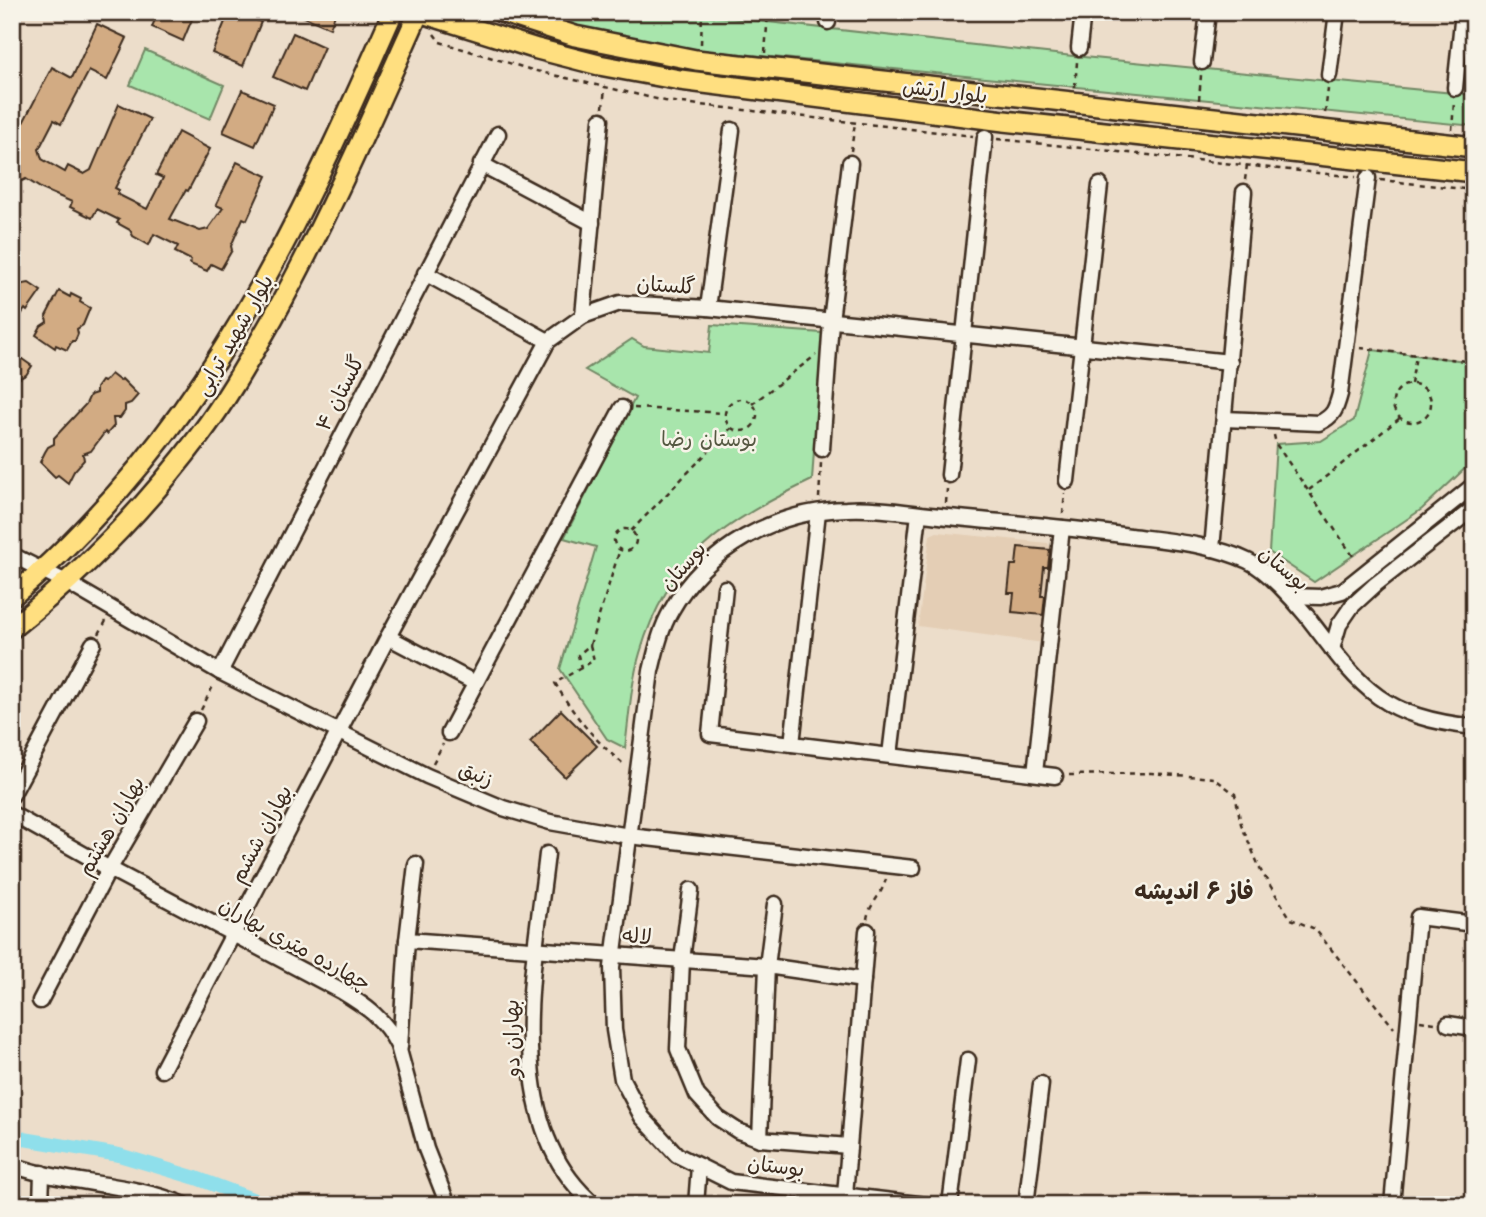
<svg xmlns="http://www.w3.org/2000/svg" width="1486" height="1217" viewBox="0 0 1486 1217" font-family="'Comic Neue','Playpen Sans Arabic',sans-serif">
<rect width="100%" height="100%" fill="#ecddca"/>
<filter id="ink" filterUnits="userSpaceOnUse"><feTurbulence type="fractalNoise" baseFrequency=".0143" numOctaves="2"/><feDisplacementMap in="SourceGraphic" scale="14" xChannelSelector="R" yChannelSelector="G"/><feConvolveMatrix kernelMatrix="1 2 1 2 8 2 1 2 1" color-interpolation-filters="sRGB"/></filter>
<g filter="url(#ink)">
<!-- built -->
<polygon fill="#e4ceb5" points="937,532 1048,543 1055,555 1044,643 918,626 930,535"/>
<!-- green -->
<g fill="#a8e5ac" stroke="#728865" stroke-width="2">
<polygon points="535,12 679,12 1073,56 1474,95 1474,126 670,47 600,33"/>
<polygon points="145,50 224,85 210,119 130,85"/>
<path d="M712,325L822,333L812,480C727,521 668,556 640,653C631,683 629,717 625,748L607,739L560,669L596,547L564,538L635,398L585,370L632,339L644,346L709,353Z"/>
<polygon points="1372,350 1474,362 1474,460 1422,509 1314,582 1269,552 1276,444 1321,441 1354,420"/>
</g>
<g fill="none" stroke-linecap="round" stroke-linejoin="round">
<!-- canal -->
<polyline stroke="#8fdfeb" stroke-width="14" points="12,1133 24,1139 119,1155 196,1178 268,1205"/>
</g>
<!-- building -->
<g fill="#d2ab83" stroke="#3b2a1e" stroke-width="2">
<polygon points="158,12 195,12 183,41 152,27"/>
<polygon points="229,12 236,12 261,22 243,66 212,53"/>
<polygon points="293,12 336,12 330,28"/>
<polygon points="97,24 127,38 107,80 89,71 61,124 54,120 39,149 42,159 65,172 68,166 84,174 91,170 119,104 150,119 115,188 119,190 117,194 147,209 163,178 156,175 178,132 210,149 188,191 186,190 170,219 200,231 208,229 223,208 216,205 237,162 267,176 247,220 243,218 231,246 232,250 221,269 211,264 207,271 190,264 191,260 175,252 178,246 154,234 149,245 133,236 130,230 117,223 119,220 97,209 92,218 70,207 72,202 42,189 26,179 22,181 12,177 12,144 52,67 72,78"/>
<polygon points="293,33 324,47 305,91 273,77"/>
<polygon points="242,90 274,104 255,146 223,132"/>
<polygon points="29,283 41,291 27,311 25,309 19,318 12,314 12,286"/>
<polygon points="59,291 70,297 71,294 81,299 80,302 90,308 83,325 77,329 78,334 75,341 72,341 67,350 56,345 55,348 36,335 41,326 47,322 46,316"/>
<polygon points="12,352 32,366 26,375 12,382"/>
<polygon points="111,374 120,381 122,379 138,395 131,403 125,405 125,411 120,418 113,418 114,426 107,434 105,432 91,451 83,454 84,460 74,471 68,483 58,475 55,477 40,462 45,452 48,447 54,444 54,438 86,404 90,395 96,393 96,388 101,381 104,382"/>
<polygon points="1018,547 1050,550 1048,567 1044,567 1041,596 1045,596 1043,615 1012,612 1014,593 1008,593 1011,565 1016,565"/>
<polygon points="561,710 597,746 565,777 530,742"/>
</g>
<g fill="none" stroke-linecap="round" stroke-linejoin="round">
<defs>
<g id="minor">
<polyline points="828,22 829,12"/>
<polyline points="1079,48 1083,12"/>
<polyline points="1202,62 1208,12"/>
<polyline points="1329,75 1337,12"/>
<polyline points="1455,88 1463,12"/>
<polyline points="481,164 592,223"/>
<polyline points="425,273 548,341"/>
<polyline points="708,308 732,130"/>
<polyline points="583,316 601,120"/>
<path d="M1224,419L1319,423C1334,416 1336,409 1340,394L1368,178"/>
<polyline points="822,449 831,321 850,163"/>
<polyline points="949,475 985,137"/>
<polyline points="1067,481 1100,185"/>
<polyline points="1212,549 1244,192"/>
<polyline points="12,555 68,583 220,672 427,776 503,808 550,822 629,836 913,868"/>
<polyline points="725,588 710,734 1055,776"/>
<polyline points="1291,596 1320,597 1342,591 1474,485"/>
<polyline points="388,637 475,683"/>
<polyline points="1332,649 1339,625 1352,606 1376,584 1474,508"/>
<polyline points="220,672 498,134"/>
<polyline points="449,733 622,408"/>
<polyline points="792,744 818,512"/>
<polyline points="890,755 919,514"/>
<polyline points="1035,773 1062,528"/>
<polyline points="12,795 93,644"/>
<path d="M12,814L110,869L341,991C366,1006 385,1019 398,1046L426,1149L448,1205"/>
<path d="M547,854C535,962 497,1124 595,1205"/>
<polyline points="691,890 682,960 678,1049 697,1095 718,1118 738,1131 760,1139 849,1146"/>
<polyline points="407,940 767,966 863,980"/>
<polyline points="40,1001 106,875 196,721"/>
<polyline points="1448,1024 1474,1028"/>
<polyline points="400,1047 407,940 416,864"/>
<polyline points="162,1070 388,637 548,341 583,316 620,303 708,308 1230,362"/>
<polyline points="760,1139 767,966 775,904"/>
<path d="M12,1165C68,1185 130,1182 185,1205"/>
<polyline points="845,1195 867,931"/>
<polyline points="41,1205 42,1173"/>
<polyline points="696,1205 699,1166"/>
<path d="M927,1205L731,1182L677,1155L642,1117L622,1079L614,1030L612,967L651,671C656,651 660,630 671,611C706,548 775,511 846,509C877,507 909,513 940,516C972,520 1004,522 1035,525C1067,528 1098,532 1130,536C1169,541 1212,544 1248,561C1267,570 1293,599 1306,615C1361,687 1378,716 1474,727"/>
<polyline points="950,1205 968,1060"/>
<polyline points="1026,1205 1041,1084"/>
<polyline points="1392,1205 1418,917 1474,924"/>
</g>
<g id="major">
<polyline points="419,12 537,49 599,65 680,80 1004,121 1474,172"/>
<polyline points="501,12 575,36 696,60 1474,147"/>
<path d="M12,596C42,572 67,547 93,519C231,374 313,193 393,12"/>
<path d="M12,628C83,572 146,507 200,435C228,398 250,358 273,318C328,219 373,115 419,12"/>
</g>
</defs>
<!-- minor casing -->
<use href="#minor" stroke="#3b2a1e" stroke-width="19"/>
<!-- major casing -->
<use href="#major" stroke="#3b2a1e" stroke-width="24"/>
<!-- path -->
<g stroke="#3b2a1e" stroke-width="2.5" stroke-dasharray="5 5" stroke-linecap="butt">
<polyline points="434,34 440,42 532,70 665,101 973,136"/>
<polyline points="701,44 702,12"/>
<polyline points="765,53 768,13 814,20"/>
<polyline points="1075,87 1077,62"/>
<polyline points="1199,100 1201,75"/>
<polyline points="603,108 605,87"/>
<polyline points="1325,113 1328,89"/>
<polyline points="1452,130 1454,102"/>
<polyline points="997,139 1356,177"/>
<polyline points="851,151 855,123"/>
<polyline points="1245,180 1247,165"/>
<polyline points="1380,180 1474,190"/>
<polyline points="1360,348 1474,362"/>
<circle cx="1412" cy="403" r="19"/>
<polyline points="1411,384 1416,356"/>
<circle cx="741" cy="415" r="16"/>
<polyline points="752,404 816,355"/>
<polyline points="634,408 725,413"/>
<polyline points="1274,435 1276,444 1353,556"/>
<polyline points="1309,490 1400,418"/>
<polyline points="819,498 821,463"/>
<polyline points="946,503 947,489"/>
<polyline points="1063,514 1065,493"/>
<circle cx="625" cy="540" r="11"/>
<polyline points="631,531 731,428"/>
<polyline points="99,634 106,621"/>
<polyline points="590,645 594,660 581,668 578,655 590,645 620,549"/>
<path d="M581,668L555,683C575,717 596,742 626,766"/>
<polyline points="201,710 214,684"/>
<polyline points="433,763 443,744"/>
<polyline points="1069,775 1151,773 1214,778 1235,794 1241,824 1261,871 1291,919 1315,929 1394,1028"/>
<path d="M867,919C869,904 881,897 886,879"/>
<polyline points="1420,1021 1435,1023"/>
</g>
<!-- minor -->
<use href="#minor" stroke="#f7f3e8" stroke-width="14"/>
<!-- major -->
<use href="#major" stroke="#ffdf80" stroke-width="19"/>
</g>
</g>
<g text-anchor="middle" stroke-width="5" stroke-linejoin="round" paint-order="stroke">
<!-- street labels -->
<g font-size="21" fill="#3b2a1e" stroke="#f7f3e8">
<text transform="translate(945 91) rotate(7)" y="7">بلوار ارتش</text>
<text transform="translate(666 285) rotate(4)" y="7">گلستان</text>
<text transform="translate(234 335) rotate(-60)" y="7">بلوار شهید ترابی</text>
<text transform="translate(340 393) rotate(-63)" y="7">گلستان ۴</text>
<text transform="translate(683 566) rotate(-48)" y="7">بوستان</text>
<text transform="translate(1284 568) rotate(40)" y="7">بوستان</text>
<text transform="translate(476 774) rotate(22)" y="7">زنبق</text>
<text transform="translate(111 826) rotate(-60)" y="7">بهاران هشتم</text>
<text transform="translate(261 834) rotate(-62)" y="7">بهاران ششم</text>
<text transform="translate(637 936) rotate(4)" y="7">لاله</text>
<text transform="translate(295 944) rotate(29)" y="7">چهارده متری بهاران</text>
<text transform="translate(512 1038) rotate(-91)" y="7">بهاران دو</text>
<text transform="translate(776 1166) rotate(7)" y="7">بوستان</text>
</g>
<!-- park labels -->
<g font-size="21" fill="#565942" stroke="#f7f3e8">
<text x="709" y="446">بوستان رضا</text>
</g>
<!-- neighbourhood labels -->
<g font-size="23" font-weight="bold" fill="#3b2a1e" stroke="#f7f3e8">
<text x="1194" y="899">فاز ۶ اندیشه</text>
</g>
</g>
<!-- margin -->
<rect width="1486" height="1217" fill="none" stroke="#f7f3e8" stroke-width="42"/>
<rect x="21" y="21" width="1444" height="1175" fill="none" stroke="#3b2a1e" stroke-width="2.5" filter="url(#ink)"/>
</svg>
